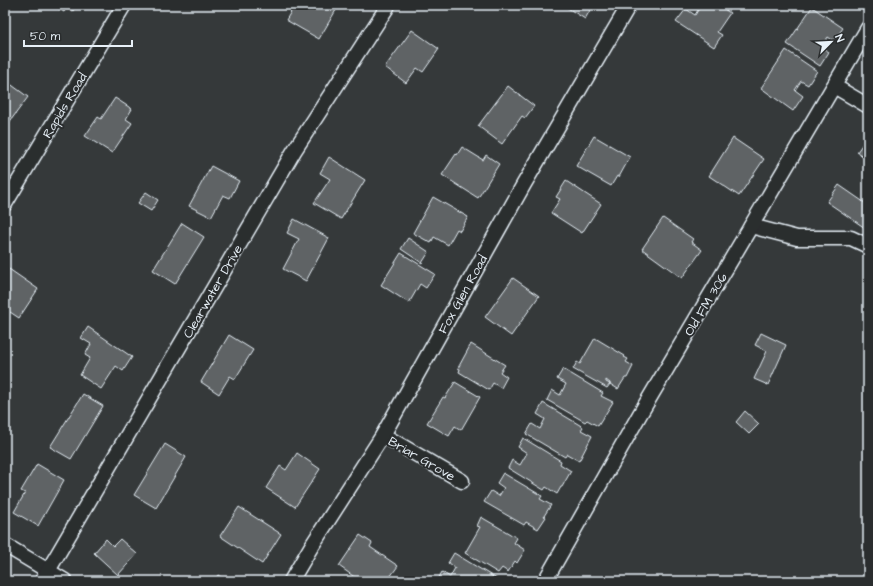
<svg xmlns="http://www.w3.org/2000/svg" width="873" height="586" viewBox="0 0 873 586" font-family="'Architects Daughter',sans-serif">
<rect width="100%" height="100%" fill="#35393a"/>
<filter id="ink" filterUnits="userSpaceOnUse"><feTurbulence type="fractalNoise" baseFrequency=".025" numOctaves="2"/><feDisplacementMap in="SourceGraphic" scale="8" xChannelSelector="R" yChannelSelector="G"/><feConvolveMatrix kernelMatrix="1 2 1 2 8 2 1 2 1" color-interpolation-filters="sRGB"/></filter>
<g filter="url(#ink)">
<!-- building -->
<g fill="#5f6365" stroke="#e8f1f8">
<polygon points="52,5 76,5 73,11 67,7 64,12"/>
<polygon points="295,5 339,5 319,39 286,20"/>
<polygon points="563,5 593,5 585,19"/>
<polygon points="701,5 718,5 730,13 717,32 722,35 714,47 676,22 686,9 695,15"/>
<polygon points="812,7 843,28 834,41 828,37 821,47 829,52 820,66 787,44"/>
<polygon points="412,30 439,49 423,72 417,68 406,83 385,67"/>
<polygon points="786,50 817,71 808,85 801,81 795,90 803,96 793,111 761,88"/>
<polygon points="5,80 28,97 5,128"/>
<polygon points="508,86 534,106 525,118 522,116 502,144 478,126"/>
<polygon points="115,98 132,109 126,119 132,123 112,153 85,136 98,117 101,119"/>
<polygon points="594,136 630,157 619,177 617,176 611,186 576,166"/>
<polygon points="868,136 868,160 857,152"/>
<polygon points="733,138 764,159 739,196 709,176"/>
<polygon points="462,147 483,160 486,155 499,164 478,198 442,175 456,154 457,155"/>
<polygon points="329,157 365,180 341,219 314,203 330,179 320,173"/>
<polygon points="211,166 239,181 230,198 223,195 211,217 189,206"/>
<polygon points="566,181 601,204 582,233 551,213 560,199 556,197"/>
<polygon points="839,185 868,205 868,230 827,202"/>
<polygon points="146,192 158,200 151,211 138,203"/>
<polygon points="433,197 468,217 460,231 457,229 448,245 434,237 431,243 413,233"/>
<polygon points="663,218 693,239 691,242 702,250 682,278 642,249"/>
<polygon points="294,219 329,238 306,281 283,269 299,239 287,233"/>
<polygon points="182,223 204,237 175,284 153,270"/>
<polygon points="408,238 429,252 422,263 401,249"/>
<polygon points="401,253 435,274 426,288 420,284 409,303 381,285"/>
<polygon points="9,269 38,289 19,318 10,312 5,318 5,274"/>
<polygon points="513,278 539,296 511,336 485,317"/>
<polygon points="88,327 132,357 123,371 116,366 101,389 80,375 90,358 85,355 91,344 81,338"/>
<polygon points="761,333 786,345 768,385 754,379 767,351 755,345"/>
<polygon points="229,335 253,350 235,379 230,376 219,394 201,382"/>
<polygon points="595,338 625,356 624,357 628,359 626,362 633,366 627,378 625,378 618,389 610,384 610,383 606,380 606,382 610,384 607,388 573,369 577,362 580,364"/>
<polygon points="471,344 505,365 500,372 507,377 501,388 493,383 489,390 459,372 460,369 458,368"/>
<polygon points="563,369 603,393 601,396 613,402 598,426 587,420 585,422 547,400 552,390 560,395 566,384 557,379"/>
<polygon points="455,382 480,397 461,430 455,426 449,436 427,423 443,397 445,398"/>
<polygon points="83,394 103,406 71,459 50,447"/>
<polygon points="543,403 583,427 581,430 592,436 579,461 567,454 565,457 526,434 532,424 540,429 545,419 537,414"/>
<polygon points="745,411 759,424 749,434 736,422"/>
<polygon points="523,438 561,461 560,464 571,471 562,487 561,487 557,494 546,487 544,490 508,468 512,460 520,465 527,453 518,447"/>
<polygon points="165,444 186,457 156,508 134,495"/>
<polygon points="297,453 320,469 295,507 266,488 280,466 286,470"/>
<polygon points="37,464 64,480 38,526 14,512 25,493 21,491"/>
<polygon points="503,473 542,496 540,499 551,505 544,516 546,517 538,529 526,522 524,525 484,502 491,491 499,496 504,488 497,483"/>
<polygon points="239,507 281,534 262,564 220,536"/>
<polygon points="481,517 517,538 514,543 525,550 517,563 515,561 508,572 502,568 498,573 465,553 480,527 477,526"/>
<polygon points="360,535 372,543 370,547 398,566 387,581 384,581 382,579 380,581 360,581 339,566"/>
<polygon points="106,539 113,546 120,539 137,554 118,575 94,553"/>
<polygon points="454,553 500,581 437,581 442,572 450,577 455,568 448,563"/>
<polygon points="218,575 227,581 214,581"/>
</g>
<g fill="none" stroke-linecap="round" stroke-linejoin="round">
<defs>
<g id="minor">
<polyline points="834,86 868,106"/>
<polyline points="5,204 124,5"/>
<polyline points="751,226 797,238 851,238 868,246"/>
<polyline points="383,435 462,481"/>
<polyline points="5,545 65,581"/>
<polyline points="42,581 294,151 386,9 388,5"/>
<polyline points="291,581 311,547 383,435 524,184 629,5"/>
<polyline points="545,581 640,414 868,28"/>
</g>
</defs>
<!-- minor casing -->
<use href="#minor" stroke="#e8f1f8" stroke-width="17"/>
<!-- minor -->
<use href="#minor" stroke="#2a2d2e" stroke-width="14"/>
</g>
</g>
<g text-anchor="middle" stroke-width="4" stroke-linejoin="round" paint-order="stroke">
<!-- street labels -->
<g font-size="13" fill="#e8f1f8" stroke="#2a2d2e">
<text transform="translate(64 105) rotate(-59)" y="5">Rapids Road</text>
<text transform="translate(212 291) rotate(-60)" y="5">Clearwater Drive</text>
<text transform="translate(462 294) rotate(-61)" y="5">Fox Glen Road</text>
<text transform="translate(705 304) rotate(-59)" y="5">Old FM 306</text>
<text transform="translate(422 458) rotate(30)" y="5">Briar Grove</text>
</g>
</g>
<!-- margin -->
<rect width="873" height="586" fill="none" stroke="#2a2d2e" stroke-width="20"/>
<rect x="10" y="10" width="853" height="566" fill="none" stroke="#e8f1f8" stroke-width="1.5" filter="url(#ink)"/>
<!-- north arrow -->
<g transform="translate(831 42) rotate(66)" stroke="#2a2d2e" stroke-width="3" paint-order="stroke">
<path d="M0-3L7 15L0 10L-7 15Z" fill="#e8f1f8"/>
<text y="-6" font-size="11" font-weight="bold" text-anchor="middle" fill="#e8f1f8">N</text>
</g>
<!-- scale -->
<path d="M24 40v6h108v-6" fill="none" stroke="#e8f1f8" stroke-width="2"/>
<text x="30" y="40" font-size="12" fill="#e8f1f8" stroke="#2a2d2e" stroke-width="3" paint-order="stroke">50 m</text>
</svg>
